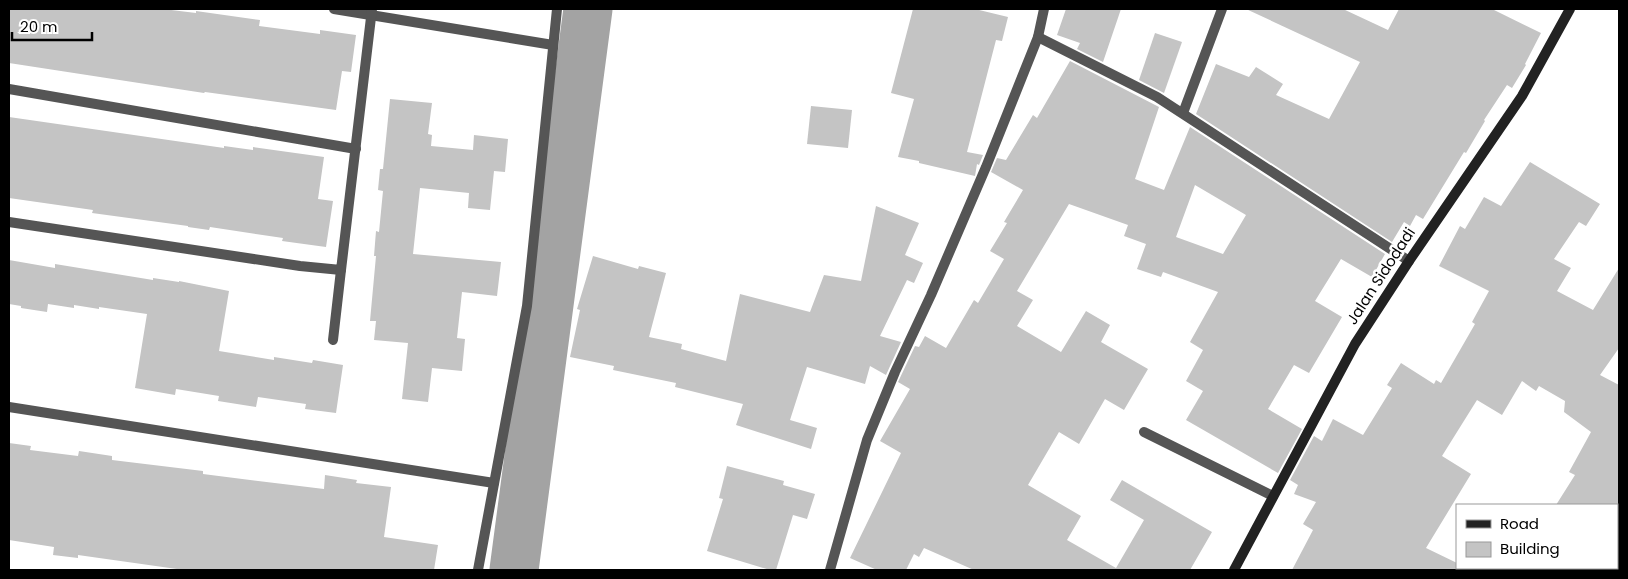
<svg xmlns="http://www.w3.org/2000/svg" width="1628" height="579" viewBox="0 0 1628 579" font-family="Poppins,sans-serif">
<rect width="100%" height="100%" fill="#fff"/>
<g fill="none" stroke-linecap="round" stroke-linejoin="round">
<!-- river -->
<polyline stroke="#a3a3a3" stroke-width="49" points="514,570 588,9"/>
</g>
<!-- building -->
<g fill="#c4c4c4" fill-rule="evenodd">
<polygon points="9,9 163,9 196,13 196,11 260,20 259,26 320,34 320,30 356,35 351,72 342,71 336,110 205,92 204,93 9,63"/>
<polygon points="913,9 975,9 1008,17 1002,41 996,40 967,152 983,155 979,165 977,164 975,176 919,163 919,161 898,157 914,99 891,93"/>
<polygon points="1066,9 1121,9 1103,62 1077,49 1080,43 1057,35"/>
<polygon points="1246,9 1343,9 1388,30 1399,9 1492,9 1541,33 1525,64 1526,65 1512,88 1507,85 1484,120 1485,121 1466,153 1464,152 1423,219 1416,215 1410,226 1404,222 1392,242 1196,114 1216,64 1249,77 1256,67 1283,84 1276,95 1329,119 1360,62"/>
<polygon points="1155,33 1182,42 1164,93 1139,80"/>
<path d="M1070,61L1159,107L1135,179L1164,190L1190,127L1385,254L1372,277L1341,259L1315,301L1342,317L1309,373L1294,365L1268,409L1302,429L1278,473L1186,420L1203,391L1186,381L1203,350L1190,342L1218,292L1163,272L1161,277L1137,269L1146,244L1124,236L1128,225L1069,204L1017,291L1033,300L1017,326L1061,352L1086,311L1110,325L1101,342L1148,369L1124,410L1105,399L1079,444L1059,432L1028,485L1081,516L1067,540L1116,568L1144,520L1110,500L1122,480L1212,532L1190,570H974L924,548L919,557L914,554L906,570H877L850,558L901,453L880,441L910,389L898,382L915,346L919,347L925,336L946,348L974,300L978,303L1004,259L990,251L1007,223L1004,222L1023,190L991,172L997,158L1006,160L1033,115L1037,118ZM1195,185L1246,215L1223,254L1176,237Z"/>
<polygon points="390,99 432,103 428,134 432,135 431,146 473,150 474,135 508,139 505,172 494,171 490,210 468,208 469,193 420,188 413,254 501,262 497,296 462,292 457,338 465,339 462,371 432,368 428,402 402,399 408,343 374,340 376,321 370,321 376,256 374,256 376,231 379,232 383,191 378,190 380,169 383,169"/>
<polygon points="811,106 852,110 848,148 807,144"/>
<polygon points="9,117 224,148 224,146 253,150 253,147 324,157 318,199 333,201 326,247 282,241 283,238 210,227 209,230 188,227 188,226 92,213 93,210 9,198"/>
<polygon points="1530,162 1600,204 1586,226 1579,222 1554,259 1571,268 1557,291 1593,310 1619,268 1619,348 1600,375 1619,385 1619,505 1556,505 1575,475 1569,472 1591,432 1564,412 1565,401 1539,386 1536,391 1522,381 1502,415 1477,400 1442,456 1471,474 1426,548 1457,563 1457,568 1466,568 1471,570 1292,570 1313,530 1303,524 1316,502 1294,494 1298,485 1290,480 1314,436 1322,441 1333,419 1363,435 1392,388 1387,385 1401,363 1434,384 1436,380 1441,383 1475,324 1472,322 1489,291 1439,266 1460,226 1465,229 1484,197 1501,206"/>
<polygon points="876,206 919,223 905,255 923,263 914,283 907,280 880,336 901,342 886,375 870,366 865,384 807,367 790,420 817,428 811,449 736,425 743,404 675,387 676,383 613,370 614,366 570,357 580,310 577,309 593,256 638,269 639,266 666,273 649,337 682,344 681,349 726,361 740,294 810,312 824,275 861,281"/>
<polygon points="9,260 55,268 55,264 153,280 153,278 179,282 179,281 229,291 219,351 274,360 274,357 312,363 313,360 343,365 336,413 305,409 306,404 258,397 256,407 218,401 219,396 176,389 175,395 135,388 147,314 99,307 99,309 74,305 74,308 48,304 47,312 21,308 21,306 9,304"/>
<polygon points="9,443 31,446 30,450 78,456 79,451 112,456 112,460 203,471 203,474 283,484 324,489 325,475 357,480 356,483 391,487 384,537 438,545 434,570 184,570 78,555 78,558 53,555 54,547 9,540"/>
<polygon points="727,466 784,481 783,485 815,494 807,519 793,515 776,570 770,570 707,551 723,499 719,498"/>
</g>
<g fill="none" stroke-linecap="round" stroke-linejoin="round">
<!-- street -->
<g stroke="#555" stroke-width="10">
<polyline points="334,9 553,45"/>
<polyline points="1038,37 1157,97 1409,261"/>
<polyline points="9,89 356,149"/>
<polyline points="1183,113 1222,9"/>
<polyline points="9,222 300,266 341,270 372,9"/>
<polyline points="333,340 341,270"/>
<polyline points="9,407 494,483"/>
<polyline points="1144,432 1273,496"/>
<polyline points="478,570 527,306 557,9"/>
<polyline points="830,570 867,440 895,372 931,295 986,167 1038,37 1044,9"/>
</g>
<!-- secondary -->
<polyline stroke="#222" stroke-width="10" points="1234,570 1355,344 1409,261 1522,96 1570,9"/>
</g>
<g text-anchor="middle" stroke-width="5" stroke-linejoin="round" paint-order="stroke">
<!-- street labels -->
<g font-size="15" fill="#000" stroke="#fff">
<text transform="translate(1381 276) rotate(-57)" y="5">Jalan Sidodadi</text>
</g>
</g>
<!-- border -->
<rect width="1628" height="579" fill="none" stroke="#000000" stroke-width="20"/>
<!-- legend -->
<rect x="1456" y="504" width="162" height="65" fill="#ffffff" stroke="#999999"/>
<rect x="1466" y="520" width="25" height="8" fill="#222222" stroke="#999999"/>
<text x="1500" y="529" font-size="15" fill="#000000">Road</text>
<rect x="1466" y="542" width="25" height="15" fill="#c4c4c4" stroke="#999999"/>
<text x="1500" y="554" font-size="15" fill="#000000">Building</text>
<!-- scale -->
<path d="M12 32v8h80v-8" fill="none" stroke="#000000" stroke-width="2.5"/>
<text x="20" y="32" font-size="15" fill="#000000" stroke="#ffffff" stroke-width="4" paint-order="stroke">20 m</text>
</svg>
